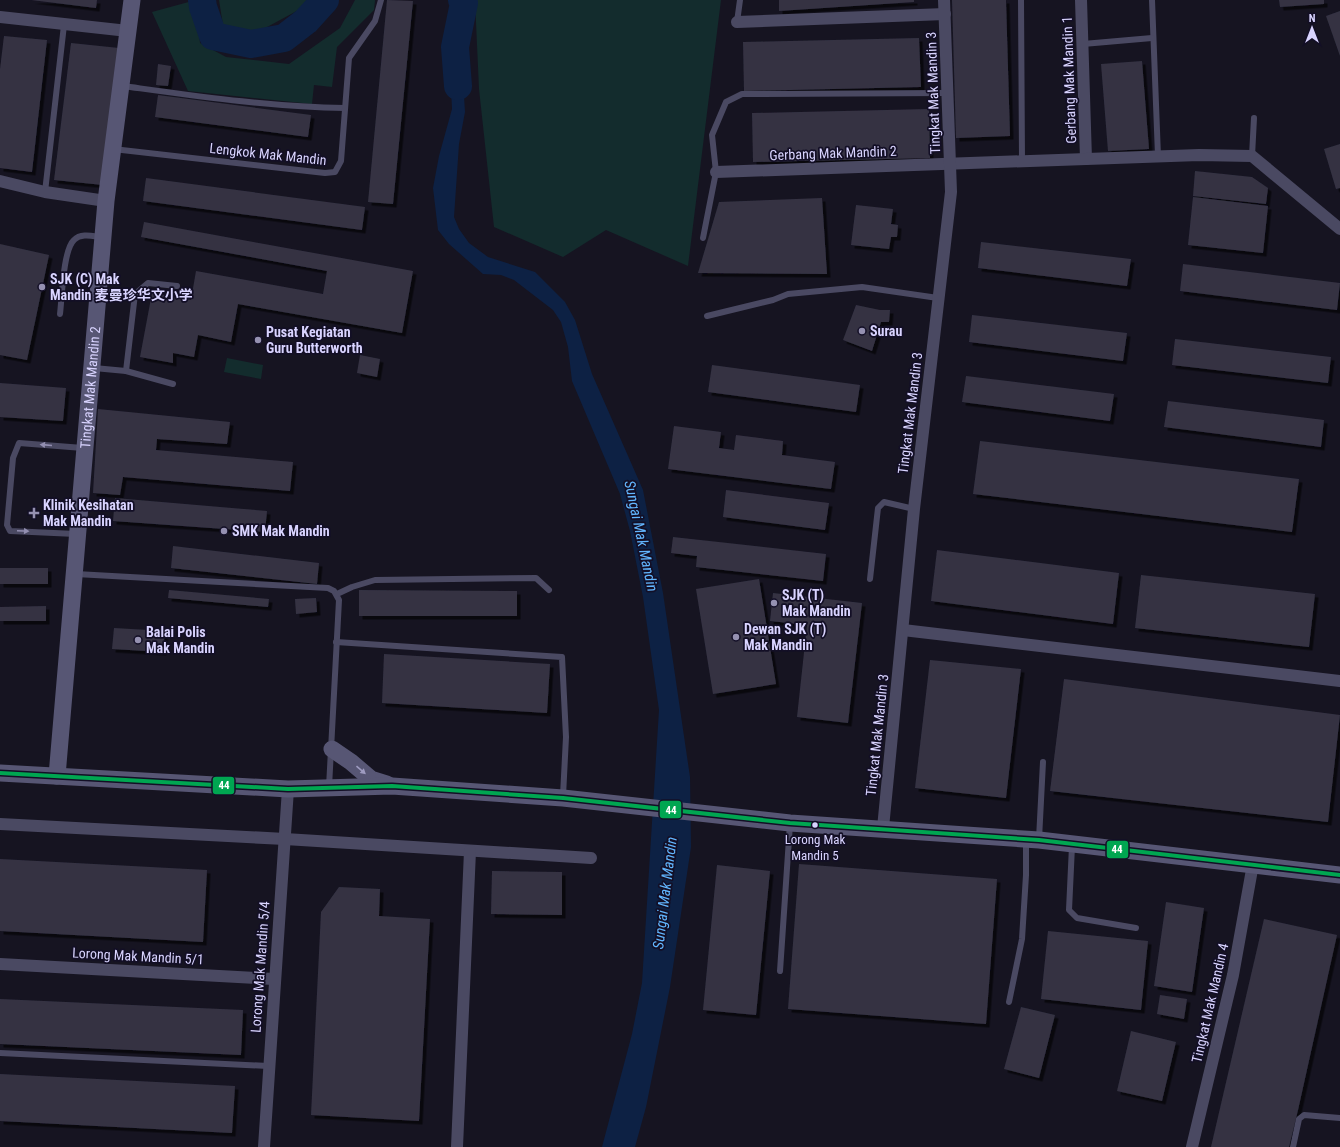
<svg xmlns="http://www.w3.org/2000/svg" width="1340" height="1147" viewBox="0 0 1340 1147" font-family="'Roboto Condensed','Noto Sans SC',sans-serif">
<defs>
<filter id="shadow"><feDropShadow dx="3.5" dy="3.5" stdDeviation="0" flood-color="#0009"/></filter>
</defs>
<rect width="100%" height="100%" fill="#161421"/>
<!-- green -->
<g fill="#132c2d">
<polygon points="196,0 200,43 226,57 289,64 340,28 355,0 375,0 374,10 337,47 332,87 314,85 312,104 188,91 152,12"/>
<polygon points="219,0 317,0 256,33 223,25"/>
<polygon points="475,0 721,0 688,266 606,230 563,257 494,227 479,89"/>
<polygon points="227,358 263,365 261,379 224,372"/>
</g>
<!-- water -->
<polygon fill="#0d2144" points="455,47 462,64 465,112 459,144 454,217 459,229 469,243 488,257 535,272 565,302 575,320 592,374 643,490 663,593 690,777 691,847 670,987 646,1107 635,1147 602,1147 632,1034 642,983 659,710 643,597 630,531 620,494 572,381 568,347 561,322 553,310 514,280 501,275 483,274 449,244 438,230 433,188 439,156 452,109 450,65"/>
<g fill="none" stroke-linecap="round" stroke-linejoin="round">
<!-- river -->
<g stroke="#0d2144" stroke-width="28">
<polyline points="202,0 203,7 213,36 251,44 284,38 306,21 325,0"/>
<polyline points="458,86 455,47 464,3 462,0"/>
</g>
</g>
<!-- building -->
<g fill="#343243" filter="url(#shadow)">
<polygon points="31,0 97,0 96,8"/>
<polygon points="387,0 413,1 393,204 368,202"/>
<polygon points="779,0 914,0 914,2 779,11"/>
<polygon points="952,0 1006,0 1010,136 956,138"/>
<polygon points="1279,0 1324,0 1324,4 1280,7"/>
<polygon points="1340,11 1340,56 1326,16"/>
<polygon points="4,36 47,40 32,172 0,168 0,69"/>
<polygon points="919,38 921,87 744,91 743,42"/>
<polygon points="71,43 119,48 103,185 54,180"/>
<polygon points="1142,61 1149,149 1108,151 1101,64"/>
<polygon points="158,64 171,66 168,86 156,85"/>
<polygon points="158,95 311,115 308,137 155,117"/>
<polygon points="929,109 930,158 753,162 752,113"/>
<polygon points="1340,144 1340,188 1336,189 1324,149"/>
<polygon points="1195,171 1252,177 1268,188 1266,204 1193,196"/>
<polygon points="146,178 365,207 362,230 143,201"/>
<polygon points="1193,197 1268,206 1263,253 1188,245"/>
<polygon points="822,198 827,274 698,273 719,202"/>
<polygon points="856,205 893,209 891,224 898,225 897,237 891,237 889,249 851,245"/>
<polygon points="144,222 413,271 402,333 238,304 231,342 198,335 194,357 173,353 173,363 140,357 152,293 191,300 196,271 323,294 327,271 141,237"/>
<polygon points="981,242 1131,259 1127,286 978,268"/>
<polygon points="0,244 49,255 27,360 0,355"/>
<polygon points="1183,264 1340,283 1337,310 1180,291"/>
<polygon points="856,305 880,310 890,310 889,322 881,322 872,351 843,340"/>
<polygon points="972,315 1127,333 1123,361 969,342"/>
<polygon points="1175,339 1331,357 1328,383 1172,365"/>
<polygon points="360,355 380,359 377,377 357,373"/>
<polygon points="712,365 860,385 856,412 708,392"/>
<polygon points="966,376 1114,394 1110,421 962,402"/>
<polygon points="0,383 66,388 63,421 0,417"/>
<polygon points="1168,401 1324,420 1321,447 1164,427"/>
<polygon points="98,409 230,422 227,444 157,439 156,450 293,462 290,491 123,477 120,495 93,493"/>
<polygon points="674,426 721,432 719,448 734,450 736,435 783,441 782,455 835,462 831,489 668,469"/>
<polygon points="980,441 1299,479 1292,532 973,494"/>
<polygon points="726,490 829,503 825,530 723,517"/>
<polygon points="115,498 267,511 265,532 113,521"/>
<polygon points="673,537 826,554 823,581 696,567 697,556 671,553"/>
<polygon points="173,546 319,563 317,584 171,568"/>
<polygon points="937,550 1119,573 1113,624 931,601"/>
<rect x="0" y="568" width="48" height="16"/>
<polygon points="1141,575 1315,594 1309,647 1135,628"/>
<polygon points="759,579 776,684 713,694 696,589"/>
<polygon points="169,590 269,599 268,607 168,598"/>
<polygon points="359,590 517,591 517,616 359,616"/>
<polygon points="773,593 862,603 848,723 797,717 807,625 770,621"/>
<polygon points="316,598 317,612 296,614 295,599"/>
<polygon points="46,606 46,621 0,621 0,607"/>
<polygon points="114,628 165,631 163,652 112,649"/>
<polygon points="384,654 550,664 547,713 382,703"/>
<polygon points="930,660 1021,669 1006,798 915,788"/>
<polygon points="1064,679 1340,715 1328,822 1050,791"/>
<polygon points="0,859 207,870 203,942 0,931"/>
<polygon points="799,864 997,879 986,1024 788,1009"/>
<polygon points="717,865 770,871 756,1015 703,1010"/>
<polygon points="492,871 562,872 562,915 491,914"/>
<polygon points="339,887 380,889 379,916 430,919 419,1121 311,1115 321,912"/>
<polygon points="1166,902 1204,908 1192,992 1154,986"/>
<polygon points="1264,919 1337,935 1298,1110 1289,1147 1211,1147"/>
<polygon points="1048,931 1148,941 1141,1010 1041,999"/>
<polygon points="1160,995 1187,999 1184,1019 1157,1014"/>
<polygon points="0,999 243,1010 241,1055 0,1044"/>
<polygon points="1021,1007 1055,1015 1039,1078 1004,1069"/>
<polygon points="1131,1031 1176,1042 1162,1101 1117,1091"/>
<polygon points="0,1074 235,1086 232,1133 0,1121"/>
</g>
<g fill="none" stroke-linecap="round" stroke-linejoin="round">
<!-- lane -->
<g stroke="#4a4962" stroke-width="6">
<polyline points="1021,0 1022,161"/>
<polyline points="1152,0 1158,156"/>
<polyline points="737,22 740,0"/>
<polyline points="1083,44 1152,38"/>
<path d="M123,86C196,96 270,107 345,108"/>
<polyline points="113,149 325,173 335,172 341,161 349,58 375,21 381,0"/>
<polyline points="1252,156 1254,118"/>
<polyline points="45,192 64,25"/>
<polyline points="703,238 716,172 712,135 726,102 742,94 947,93"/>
<polyline points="99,291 135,294 148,283 177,286"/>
<polyline points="135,294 126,371 173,384"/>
<path d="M60,314C62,298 63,250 74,240C81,233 92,236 101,237"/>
<polyline points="707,316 773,300 788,294 862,287 938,298"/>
<polyline points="94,368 126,371"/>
<polyline points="76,534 10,531 7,525 13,458 19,443 83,448"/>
<polyline points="76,574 328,588 334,591 339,600 329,787"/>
<polyline points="870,579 878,508 884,502 914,509"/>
<polyline points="337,594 352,587 375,580 536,578 549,590"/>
<polyline points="336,642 562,657 566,737 563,796"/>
<polyline points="1039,839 1043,762"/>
<polyline points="1072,846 1069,910 1077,918 1136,928"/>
<polyline points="780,971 790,824"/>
<polyline points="1009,1002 1022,939 1026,875 1026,841"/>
<polyline points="0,1053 268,1066"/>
<polyline points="1293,1147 1299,1119 1304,1115 1340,1118"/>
</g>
<!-- street -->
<g stroke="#4a4962" stroke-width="12">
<polyline points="1081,0 1086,159"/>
<polyline points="0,17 128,31"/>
<polyline points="737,22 945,14"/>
<polyline points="716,172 1199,155 1252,156 1340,229"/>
<polyline points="0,181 45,192 106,201"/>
<polyline points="903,630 1340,681"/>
<polyline points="0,824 285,839 591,858"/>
<polyline points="883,828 914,509 951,192 944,0"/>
<polyline points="0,964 274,979"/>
<polyline points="264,1147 288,789"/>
<polyline points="457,1147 470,851"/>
<polyline points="1192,1147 1233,975 1253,864"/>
</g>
<!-- secondary -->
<g stroke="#575674" stroke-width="17">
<polyline points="332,749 351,762 371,779 387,784"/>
<polyline points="0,773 288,789 392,786 563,798 790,823 1039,840 1340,875"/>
<path id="s1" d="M57,776L106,201L132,0"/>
</g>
<defs>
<polyline id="bus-1" points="0,773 288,789 392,786 563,798 790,823 1039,840 1340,875"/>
</defs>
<!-- bus-1 casing -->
<use href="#bus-1" stroke="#130f26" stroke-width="7"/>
<!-- bus-1 -->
<use href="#bus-1" stroke="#00a651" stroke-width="4"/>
</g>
<!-- one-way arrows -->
<defs><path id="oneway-solid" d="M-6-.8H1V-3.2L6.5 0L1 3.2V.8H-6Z"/></defs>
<g fill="#928eb0">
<use href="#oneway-solid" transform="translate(46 445) rotate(-175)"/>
<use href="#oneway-solid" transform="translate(23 531) rotate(3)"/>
</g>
<use fill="#9e9bc0" href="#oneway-solid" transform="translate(361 770) rotate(41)"/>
<!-- markers -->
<g fill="#9591b1" stroke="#130f26" stroke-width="1.5">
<circle cx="42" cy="287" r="4"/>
<circle cx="862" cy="331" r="4"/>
<circle cx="258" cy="340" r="4"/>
<path d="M32 507h4v4h4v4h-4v4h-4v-4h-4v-4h4z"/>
<circle cx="224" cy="531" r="4"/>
<circle cx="774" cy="603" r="4"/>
<circle cx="736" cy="637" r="4"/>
<circle cx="138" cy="640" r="4"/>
</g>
<circle fill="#d9d4ff" stroke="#130f26" stroke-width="1.5" cx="815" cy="825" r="3.5"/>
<g text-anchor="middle" stroke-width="3.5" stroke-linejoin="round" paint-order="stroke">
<!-- bus labels -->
<g font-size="13" fill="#d9d4ff" stroke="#130f26">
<text x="815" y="844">Lorong Mak<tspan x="815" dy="16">Mandin 5</tspan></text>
</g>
<!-- street labels -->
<g font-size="14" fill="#d9d4ff" stroke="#130f26">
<text transform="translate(1069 80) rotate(-92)" y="5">Gerbang Mak Mandin 1</text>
<text transform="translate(933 93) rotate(-92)" y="5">Tingkat Mak Mandin 3</text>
<text transform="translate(833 153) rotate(-2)" y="5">Gerbang Mak Mandin 2</text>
<text transform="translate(268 154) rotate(6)" y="5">Lengkok Mak Mandin</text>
<text dy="5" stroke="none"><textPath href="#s1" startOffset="390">Tingkat Mak Mandin 2</textPath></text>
<text transform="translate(910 413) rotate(-83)" y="5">Tingkat Mak Mandin 3</text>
<text transform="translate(877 735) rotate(-84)" y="5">Tingkat Mak Mandin 3</text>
<text transform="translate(138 956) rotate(3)" y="5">Lorong Mak Mandin 5/1</text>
<text transform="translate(260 967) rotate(-86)" y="5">Lorong Mak Mandin 5/4</text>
<text transform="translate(1210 1003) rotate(-77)" y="5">Tingkat Mak Mandin 4</text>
</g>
<!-- poi labels -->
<g font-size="14" font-weight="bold" fill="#d9d4ff" stroke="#130f26" text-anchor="start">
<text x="50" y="284">SJK (C) Mak<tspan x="50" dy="16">Mandin 麦曼珍华文小学</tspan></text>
<text x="870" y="336">Surau</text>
<text x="266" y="337">Pusat Kegiatan<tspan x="266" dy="16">Guru Butterworth</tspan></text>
<text x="43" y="510">Klinik Kesihatan<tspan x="43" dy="16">Mak Mandin</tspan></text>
<text x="232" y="536">SMK Mak Mandin</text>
<text x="782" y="600">SJK (T)<tspan x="782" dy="16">Mak Mandin</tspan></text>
<text x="744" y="634">Dewan SJK (T)<tspan x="744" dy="16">Mak Mandin</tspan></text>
<text x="146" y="637">Balai Polis<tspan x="146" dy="16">Mak Mandin</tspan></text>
</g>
<!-- water labels -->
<g font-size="15" font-style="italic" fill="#62b6ff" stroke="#130f26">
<text transform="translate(641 536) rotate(78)" y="5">Sungai Mak Mandin</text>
<text transform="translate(665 893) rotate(-83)" y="5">Sungai Mak Mandin</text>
</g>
</g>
<g stroke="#130f26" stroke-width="1.5">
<rect x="212" y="776" width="23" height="19" rx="4" fill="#00a651"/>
<rect x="659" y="800" width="23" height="19" rx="4" fill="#00a651"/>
<rect x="1106" y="840" width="23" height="19" rx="4" fill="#00a651"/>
</g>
<g font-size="11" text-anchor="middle" font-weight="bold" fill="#fff">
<text x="224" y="789">44</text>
<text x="671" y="814">44</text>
<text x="1117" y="853">44</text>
</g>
<!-- north arrow -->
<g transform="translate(1312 28)" stroke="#130f26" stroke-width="3" paint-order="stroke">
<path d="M0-3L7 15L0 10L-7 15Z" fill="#d9d4ff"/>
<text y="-6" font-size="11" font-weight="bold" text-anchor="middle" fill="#d9d4ff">N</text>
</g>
</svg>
